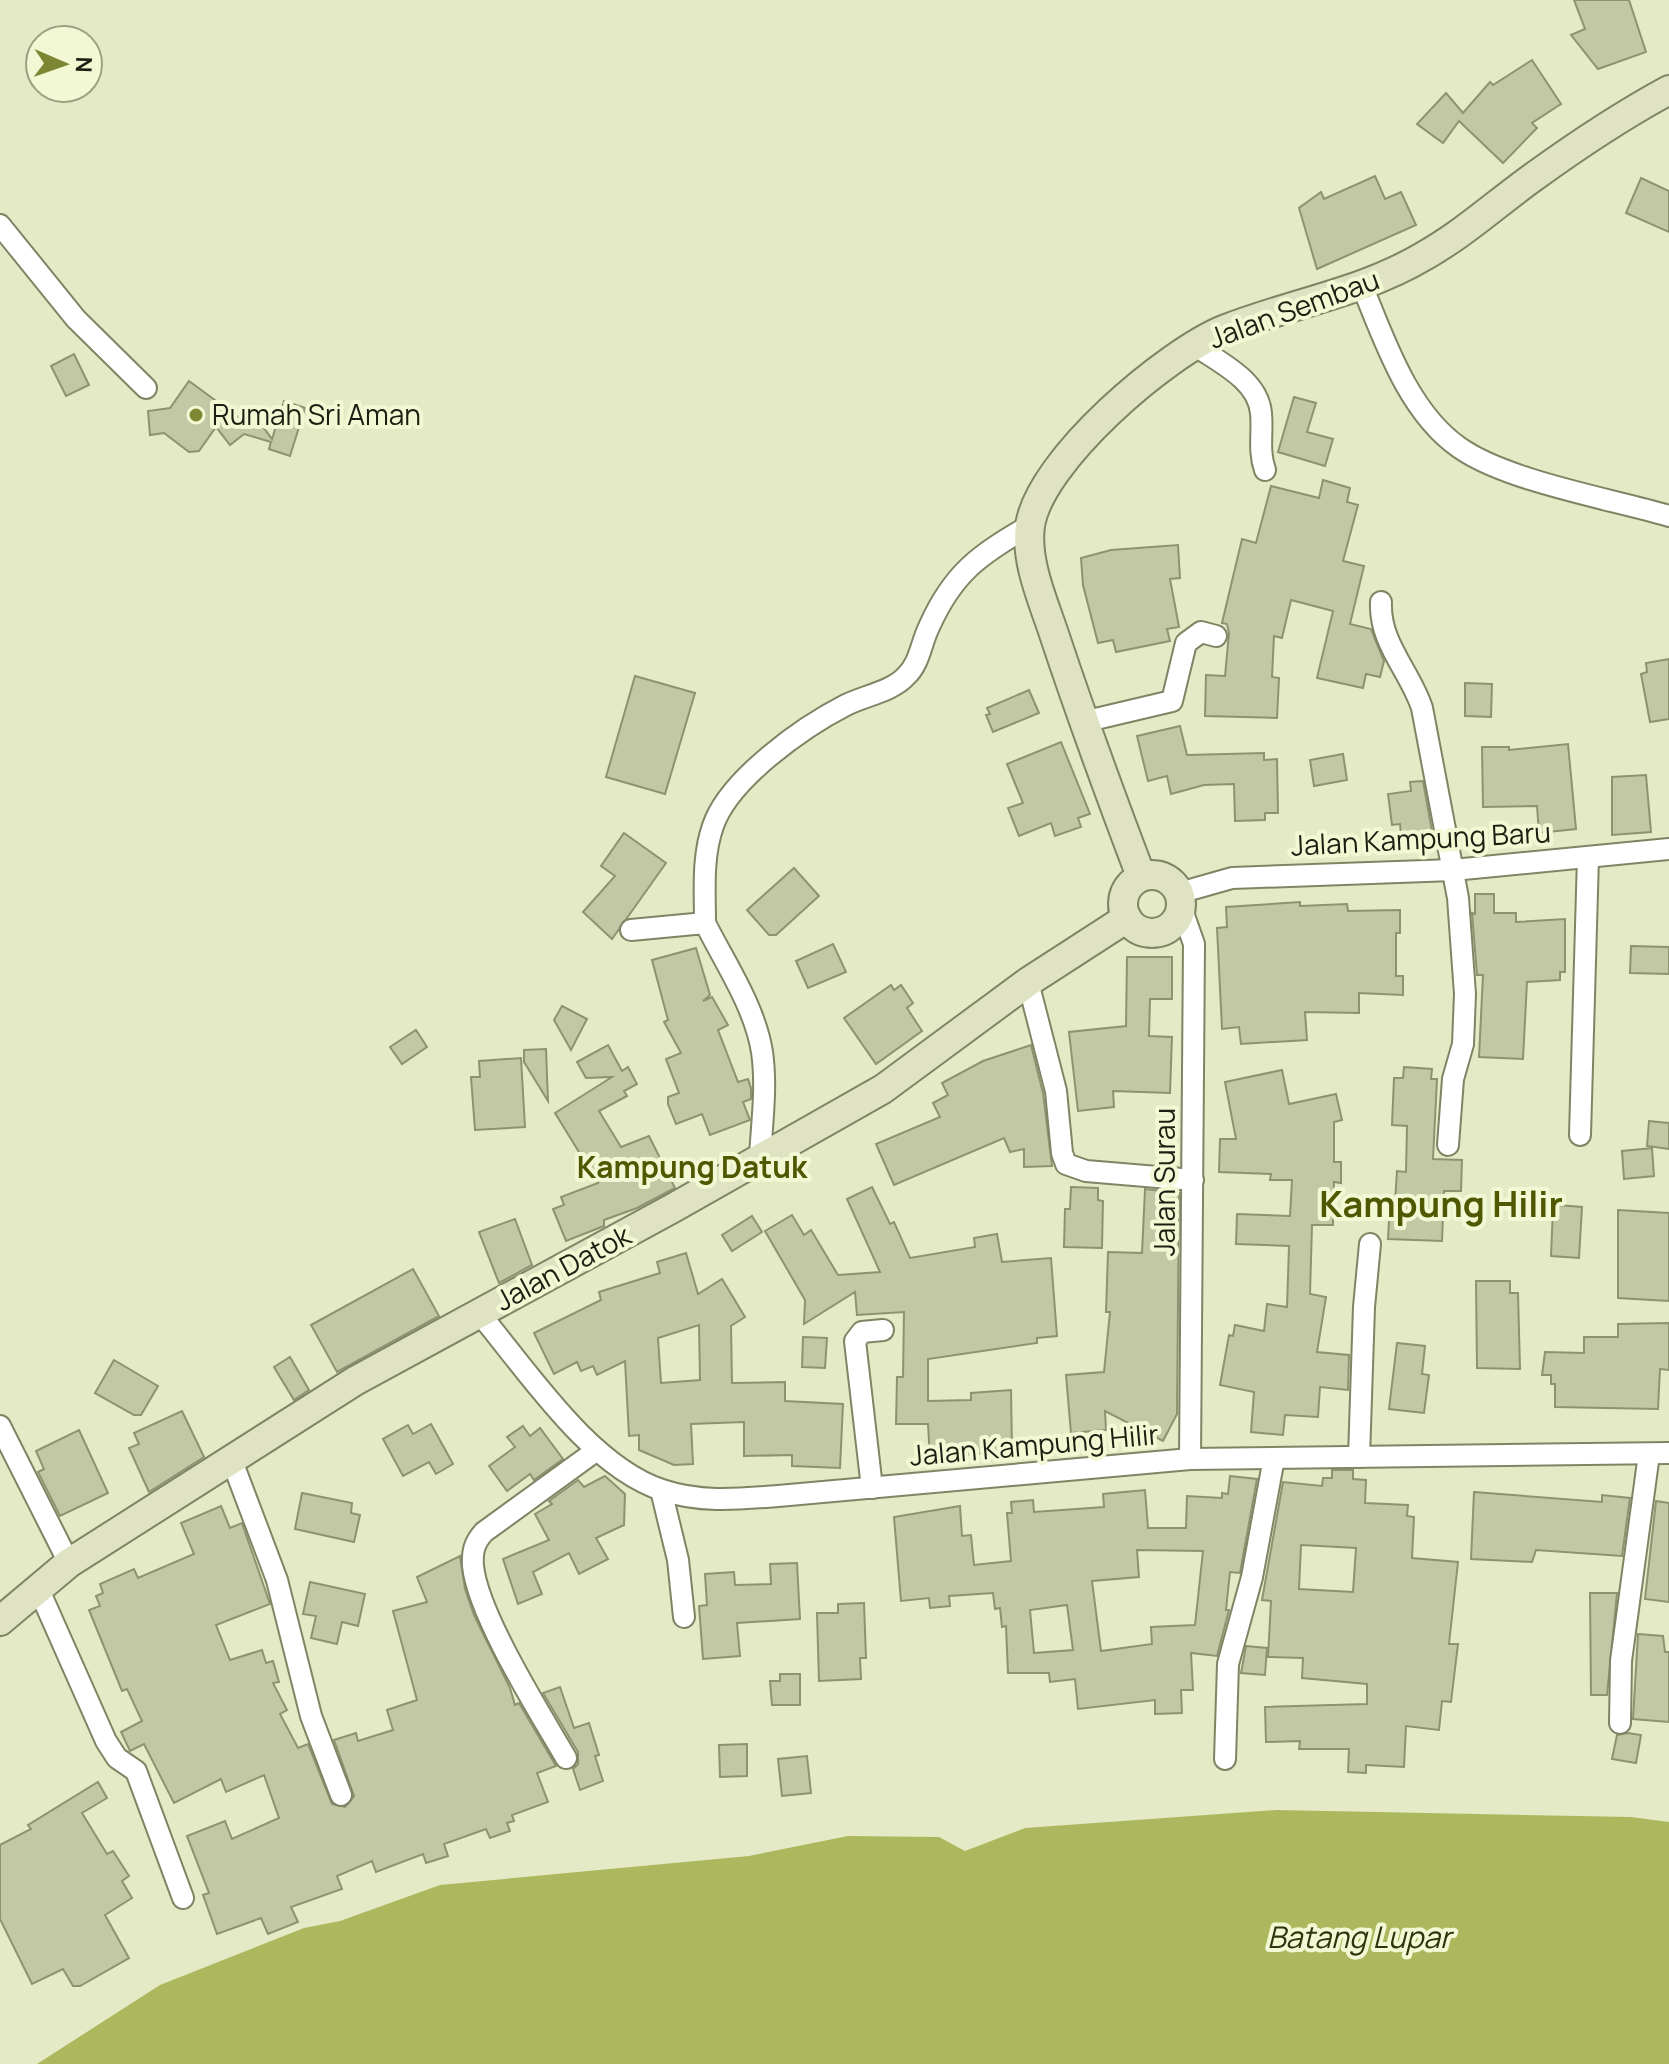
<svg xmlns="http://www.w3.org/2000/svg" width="1669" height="2064" viewBox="0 0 1669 2064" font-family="Manrope,sans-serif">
<rect width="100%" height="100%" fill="#e4eac6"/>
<!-- water -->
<polygon fill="#adb85e" points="1277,1810 1631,1817 1669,1822 1669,2064 37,2064 160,1985 304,1928 340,1921 440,1885 749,1856 848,1836 939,1837 965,1851 1025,1828"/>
<!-- building -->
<g fill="#c2c8a5" stroke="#8d9271" stroke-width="2" fill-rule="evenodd">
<polygon points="1574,0 1629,0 1646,52 1598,69 1571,35 1585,29"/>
<polygon points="1532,60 1561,104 1532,123 1537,128 1503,163 1459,121 1443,143 1417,124 1446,93 1463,113 1490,82 1493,85"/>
<polygon points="1375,176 1385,199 1401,192 1416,225 1317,269 1299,208 1321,192 1324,199"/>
<polygon points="1641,178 1669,191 1669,232 1626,213"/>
<polygon points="74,354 89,385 66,396 51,366"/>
<polygon points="189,381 238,417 249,408 272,439 284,401 305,408 290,456 269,449 271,442 244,434 230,445 216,427 199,451 189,452 164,433 150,435 148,411 170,408"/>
<polygon points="1294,397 1316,403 1307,432 1333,439 1325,466 1278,452"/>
<polygon points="1323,480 1350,488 1347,502 1358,505 1343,561 1364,566 1350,624 1371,629 1384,661 1380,677 1366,674 1363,688 1317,678 1333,611 1291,600 1282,638 1274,636 1272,677 1279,678 1277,718 1205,716 1206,675 1225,676 1229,633 1227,624 1222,623 1242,539 1256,543 1271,486 1319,498"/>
<polygon points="1178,545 1180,578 1170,579 1179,627 1167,629 1170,641 1116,652 1113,640 1098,643 1083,585 1081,558 1111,550"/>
<polygon points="1669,659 1669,719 1650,722 1641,674 1647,672 1646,663"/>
<polygon points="635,676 695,693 665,794 606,777"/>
<polygon points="1465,683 1492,684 1491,717 1465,716"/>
<polygon points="1029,690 1039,713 993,732 986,715 990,714 987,708"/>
<polygon points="1180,726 1187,755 1264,753 1264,760 1277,759 1278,813 1265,813 1265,820 1235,821 1234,784 1204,785 1171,794 1167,776 1148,781 1137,736"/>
<polygon points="1061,742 1090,814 1078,818 1081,827 1055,836 1051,823 1019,836 1008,808 1023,803 1007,764"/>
<polygon points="1568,744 1576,829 1539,833 1537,806 1483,807 1482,747 1509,747 1509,750"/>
<polygon points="1343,754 1347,780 1314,786 1310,760"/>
<polygon points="1646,775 1651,832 1612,835 1612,777"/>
<polygon points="1423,781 1432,831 1401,835 1400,824 1392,825 1388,794 1411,791 1410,782"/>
<polygon points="624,833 666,863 612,939 583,912 615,876 601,866"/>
<polygon points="794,868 819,896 776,935 769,935 747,910"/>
<polygon points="1475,894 1494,894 1494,913 1516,913 1516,922 1565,919 1565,972 1560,972 1560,980 1527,982 1523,1059 1479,1057 1483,975 1477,975 1472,913 1475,914"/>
<polygon points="1300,902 1300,906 1347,904 1348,911 1400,910 1400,933 1396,933 1396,976 1403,976 1403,995 1359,993 1359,1013 1305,1012 1307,1040 1241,1044 1239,1027 1222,1029 1217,928 1227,927 1226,907"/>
<polygon points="833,944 846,972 808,988 796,961"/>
<polygon points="1631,946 1669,947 1669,974 1630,973"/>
<polygon points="696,948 710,995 703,1001 712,997 728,1025 718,1030 738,1082 748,1079 751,1088 751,1099 743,1102 750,1120 710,1135 702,1114 676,1124 668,1104 668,1097 679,1093 666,1059 681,1053 664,1022 668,1020 652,960"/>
<polygon points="1127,957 1172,957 1172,999 1150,999 1149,1036 1172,1037 1170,1093 1113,1091 1114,1107 1078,1111 1069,1032 1126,1026"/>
<polygon points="891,985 894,990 901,985 913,1003 907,1008 922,1031 876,1064 844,1018"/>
<polygon points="562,1006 587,1019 571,1050 554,1020"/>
<polygon points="416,1030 427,1047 402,1064 390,1047"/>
<polygon points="608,1045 622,1071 628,1067 637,1084 624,1091 627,1096 599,1111 621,1147 649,1136 675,1188 637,1208 604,1220 604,1226 566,1241 553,1209 564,1205 561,1197 598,1183 555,1113 612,1077 586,1078 577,1062"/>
<polygon points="1031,1045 1043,1093 1052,1166 1024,1167 1024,1149 1010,1152 1004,1138 894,1185 876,1144 940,1117 933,1103 948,1095 942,1083 983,1061"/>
<polygon points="546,1049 548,1101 524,1062 524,1050"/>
<polygon points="521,1058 525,1127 475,1130 471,1077 480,1077 479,1061"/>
<polygon points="1404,1067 1432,1069 1431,1079 1437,1079 1433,1159 1462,1160 1461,1191 1444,1191 1442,1241 1388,1239 1390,1202 1395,1202 1397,1171 1406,1172 1407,1126 1392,1125 1394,1078 1403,1078"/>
<polygon points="1282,1070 1289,1104 1336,1094 1342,1120 1334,1122 1334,1162 1341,1162 1341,1183 1334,1182 1333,1225 1312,1225 1310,1294 1326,1297 1317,1352 1349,1355 1348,1390 1320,1387 1318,1417 1285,1415 1283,1435 1251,1432 1254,1392 1220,1385 1229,1335 1233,1336 1235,1325 1264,1331 1267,1304 1287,1307 1289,1246 1236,1244 1237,1214 1290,1216 1292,1180 1270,1180 1271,1174 1219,1172 1220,1139 1236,1139 1225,1082"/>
<polygon points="1649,1121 1669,1123 1669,1149 1647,1146"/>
<polygon points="1652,1148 1654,1176 1624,1179 1622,1151"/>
<polygon points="872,1187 890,1224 894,1222 910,1258 975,1247 974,1238 997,1234 1002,1262 1051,1258 1057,1336 1037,1338 1037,1343 928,1359 928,1401 971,1400 971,1393 1011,1390 1012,1450 930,1459 928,1424 896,1424 897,1377 903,1377 904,1312 857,1315 855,1292 804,1324 805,1300 765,1231 792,1215 804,1235 811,1230 838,1275 880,1272 847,1199"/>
<polygon points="1071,1187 1098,1188 1098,1200 1103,1201 1102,1248 1064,1247 1065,1209 1070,1209"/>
<polygon points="1145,1189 1179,1193 1177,1414 1163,1441 1105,1411 1106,1430 1071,1433 1066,1375 1104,1372 1110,1312 1106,1312 1108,1252 1142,1253"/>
<polygon points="1558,1205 1582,1207 1579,1258 1551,1256 1553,1208"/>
<polygon points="1618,1210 1669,1213 1669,1301 1618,1298"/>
<polygon points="752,1216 762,1232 732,1251 722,1235"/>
<polygon points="515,1219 532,1265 499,1283 479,1232"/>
<path d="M686,1253L698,1294L722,1279L745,1317L731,1326L732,1383L785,1382V1401L843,1404L840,1468L792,1466V1455L744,1456V1422L691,1424L693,1464L674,1465L639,1450V1435L629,1436L625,1361L597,1375L593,1366L581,1371L577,1362L554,1374L534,1333L601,1300L599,1292L660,1273L657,1262ZM699,1325L700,1380L661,1383L658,1338Z"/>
<polygon points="413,1269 439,1316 337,1372 311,1325"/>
<polygon points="1476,1281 1510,1281 1510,1293 1518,1293 1520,1369 1477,1368"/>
<polygon points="1669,1323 1669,1370 1660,1369 1658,1409 1555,1407 1555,1384 1551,1384 1551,1375 1542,1375 1545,1352 1584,1353 1584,1337 1618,1337 1618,1324"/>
<polygon points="803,1337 827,1338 825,1368 802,1367"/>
<polygon points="1397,1343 1425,1346 1422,1374 1429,1375 1424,1413 1389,1409"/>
<polygon points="290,1357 309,1390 294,1400 274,1367"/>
<polygon points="114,1360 158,1386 141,1415 134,1415 95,1393"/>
<polygon points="182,1411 204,1457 149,1492 129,1448 139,1444 134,1433"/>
<polygon points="431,1424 453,1464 436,1474 429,1462 403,1476 383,1439 408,1425 413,1434"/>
<polygon points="523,1426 530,1436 540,1428 563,1459 534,1480 530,1474 507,1491 489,1466 515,1447 507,1437"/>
<polygon points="79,1430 108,1493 60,1516 38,1472 44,1469 36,1451"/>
<path d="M1332,1470H1353V1479L1366,1480L1365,1503L1408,1505L1407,1516L1414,1517L1412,1558L1458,1562L1449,1644H1458L1451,1702L1442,1701L1439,1730L1406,1726L1404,1767L1366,1765V1773L1348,1772L1349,1749H1299L1300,1741L1266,1742L1265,1707L1367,1704V1684L1302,1678L1303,1658L1268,1657L1271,1601L1262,1600L1283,1482L1322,1486L1323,1478H1332ZM1301,1545L1356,1548L1353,1592L1299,1589Z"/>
<polygon points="605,1476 625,1494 624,1525 596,1538 608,1559 579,1574 569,1553 533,1572 542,1594 518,1604 503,1559 549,1540 535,1514 552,1504 549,1501 578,1480 584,1487"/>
<path d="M1230,1476L1257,1479L1240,1573L1230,1572L1226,1610H1229L1217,1656L1191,1653L1193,1690H1181L1182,1713L1155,1714V1700L1078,1709L1075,1679L1050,1682L1049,1673H1008L1006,1626L1002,1627L1000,1608L995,1609L993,1593L949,1596L950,1606L930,1608L929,1598L901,1601L894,1517L960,1506L962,1536L971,1535L974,1565L1011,1561L1007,1513H1012L1011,1502L1033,1500L1034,1512L1104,1507L1103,1494L1145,1490L1148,1528H1186L1187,1496L1222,1498V1493L1228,1494ZM1137,1550L1203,1551L1195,1625L1151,1627L1152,1644L1101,1651L1092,1581L1139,1577ZM1067,1605L1073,1650L1034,1653L1030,1610Z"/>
<polygon points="1474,1492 1602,1502 1602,1495 1630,1498 1622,1556 1536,1550 1532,1562 1471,1559"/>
<polygon points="302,1493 352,1503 351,1513 360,1515 354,1542 295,1529"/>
<polygon points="1656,1501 1669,1503 1669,1602 1645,1599"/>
<polygon points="221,1506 230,1528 242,1523 270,1604 216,1625 230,1660 262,1650 266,1663 273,1661 279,1682 273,1683 287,1710 280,1714 298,1748 308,1744 332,1804 345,1807 354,1796 334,1740 356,1733 358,1741 393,1730 387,1710 417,1700 393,1611 427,1602 417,1577 460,1556 465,1589 474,1615 510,1688 515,1705 519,1703 556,1766 537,1773 548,1802 512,1815 514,1821 507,1823 510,1831 490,1838 486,1829 444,1844 448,1856 426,1863 423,1854 376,1872 372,1861 337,1876 342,1889 291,1907 298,1922 268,1934 261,1918 217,1934 203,1895 209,1893 187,1836 225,1821 232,1839 279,1818 264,1775 226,1792 221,1779 174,1803 144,1744 130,1751 121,1732 142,1721 127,1689 122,1691 89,1610 100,1606 96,1596 103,1593 100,1584 134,1569 138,1578 194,1554 181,1523"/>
<polygon points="797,1563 800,1619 737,1623 740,1656 703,1659 699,1606 707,1605 705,1574 734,1572 735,1585 771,1584 770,1564"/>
<polygon points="310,1582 365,1594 358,1626 342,1622 337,1644 311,1638 316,1616 303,1614"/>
<polygon points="1590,1593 1617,1593 1607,1695 1591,1695"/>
<polygon points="864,1603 866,1658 860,1658 861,1679 819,1681 817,1613 838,1613 838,1604"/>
<polygon points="1638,1634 1663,1636 1665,1652 1669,1652 1669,1722 1633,1719"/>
<polygon points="1246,1646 1267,1648 1265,1675 1241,1673"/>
<polygon points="780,1674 800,1674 800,1705 772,1705 770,1681 780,1681"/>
<polygon points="560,1687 574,1728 589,1723 599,1755 595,1756 603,1781 580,1790 573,1769 578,1764 578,1752 543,1693"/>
<polygon points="1628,1733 1641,1735 1636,1763 1612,1759 1617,1735"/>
<polygon points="747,1744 747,1776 720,1777 719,1745"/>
<polygon points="807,1756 811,1793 782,1796 778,1759"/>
<polygon points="98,1782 107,1798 82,1813 107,1854 113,1851 129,1876 122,1881 132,1898 105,1915 129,1958 80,1986 73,1986 63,1969 32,1984 0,1919 0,1845 31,1829 28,1825"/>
</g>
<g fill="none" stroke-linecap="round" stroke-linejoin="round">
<defs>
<g id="minor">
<polyline points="0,225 76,319 146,388"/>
<path d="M1363,288C1385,342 1409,413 1460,448C1507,481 1611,499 1669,516"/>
<path d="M1196,346C1220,363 1258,380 1261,413C1263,433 1258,450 1265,470"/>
<path d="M1381,602C1379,643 1410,671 1422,708L1458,898L1465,994L1463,1044L1453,1079L1448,1145"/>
<polyline points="1083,722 1172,701 1186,643 1201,632 1216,636"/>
<polyline points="1179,893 1232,878 1453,870 1669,849"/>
<polyline points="1181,907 1194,944 1190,1459"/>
<path d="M705,923C705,891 702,857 713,826C729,779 803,727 846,705C864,696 893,691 906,676C920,663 921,643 929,627C953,573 979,555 1029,526"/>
<path d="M631,930L705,923C725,963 755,1007 762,1052C767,1086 762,1122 760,1156"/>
<polyline points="1028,982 1056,1091 1062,1153 1066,1164 1086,1171 1193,1180"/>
<polyline points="1580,1135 1588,857"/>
<path d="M479,1313C527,1370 589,1466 662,1490C700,1503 739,1499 778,1496L1190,1459L1669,1453"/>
<polyline points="0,1426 69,1563"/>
<polyline points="1359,1457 1364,1307 1370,1244"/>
<polyline points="232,1461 277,1580 311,1716 341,1795"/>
<polyline points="872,1488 855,1341 862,1332 883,1330"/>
<polyline points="661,1490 678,1560 684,1617"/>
<polyline points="39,1590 106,1741 117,1758 136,1771 183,1898"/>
<polyline points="1620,1723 1621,1661 1649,1454"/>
<path d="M566,1758C540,1713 478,1615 473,1566C472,1552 474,1543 484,1532L597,1450"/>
<polyline points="1225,1759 1228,1664 1252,1577 1274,1458"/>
</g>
<g id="secondary">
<circle cx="1152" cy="904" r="29"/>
<path d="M1141,876C1111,797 1082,718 1055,637C1044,603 1025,562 1030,526C1039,461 1167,352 1226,329C1292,303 1362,293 1424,256C1463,234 1496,204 1532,178C1576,146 1621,116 1669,90"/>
<polyline points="0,1621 69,1563 355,1381 673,1208 883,1089 1028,982 1127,918"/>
</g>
</defs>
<!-- minor casing -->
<use href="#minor" stroke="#7f8564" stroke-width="24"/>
<!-- secondary casing -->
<use href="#secondary" stroke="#7f8564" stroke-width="32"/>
<!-- minor -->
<use href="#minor" stroke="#fff" stroke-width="20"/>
<!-- secondary -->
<use href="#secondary" stroke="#e0e3c3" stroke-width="28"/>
</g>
<!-- markers -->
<circle fill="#7d8733" stroke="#f1f8d3" stroke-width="3" cx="196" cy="415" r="8"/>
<g text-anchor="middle" stroke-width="8" stroke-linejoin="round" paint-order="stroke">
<!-- street labels -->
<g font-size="28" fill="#1d1f12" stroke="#f1f8d3">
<text transform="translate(1294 309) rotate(-20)" y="10">Jalan Sembau</text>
<text transform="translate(1421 839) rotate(-3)" y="10">Jalan Kampung Baru</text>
<text transform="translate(1165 1182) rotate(-90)" y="10">Jalan Surau</text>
<text transform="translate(563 1268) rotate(-28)" y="10">Jalan Datok</text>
<text transform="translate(1034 1445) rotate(-5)" y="10">Jalan Kampung Hilir</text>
</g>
<!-- poi labels -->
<g font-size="28" fill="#1d1f12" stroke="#f1f8d3" text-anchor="start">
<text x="212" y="425">Rumah Sri Aman</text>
</g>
<!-- neighbourhood labels -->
<g font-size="30" font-weight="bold" fill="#4f5700" stroke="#f1f8d3">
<text x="692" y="1178">Kampung Datuk</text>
</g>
<!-- water labels -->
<g font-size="30" font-style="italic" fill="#2f340d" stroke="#f1f8d3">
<text x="1359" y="1948">Batang Lupar</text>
</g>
<!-- district labels -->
<g font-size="36" font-weight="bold" fill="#4f5700" stroke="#f1f8d3">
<text x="1441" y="1217">Kampung Hilir</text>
</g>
</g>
<!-- north arrow -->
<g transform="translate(64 64) rotate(92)"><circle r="38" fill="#f1f8d3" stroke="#9ca186" stroke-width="2"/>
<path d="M0-6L14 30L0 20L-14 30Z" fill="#7d8733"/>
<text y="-12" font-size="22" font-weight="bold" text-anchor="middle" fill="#1d1f12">N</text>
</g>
</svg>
